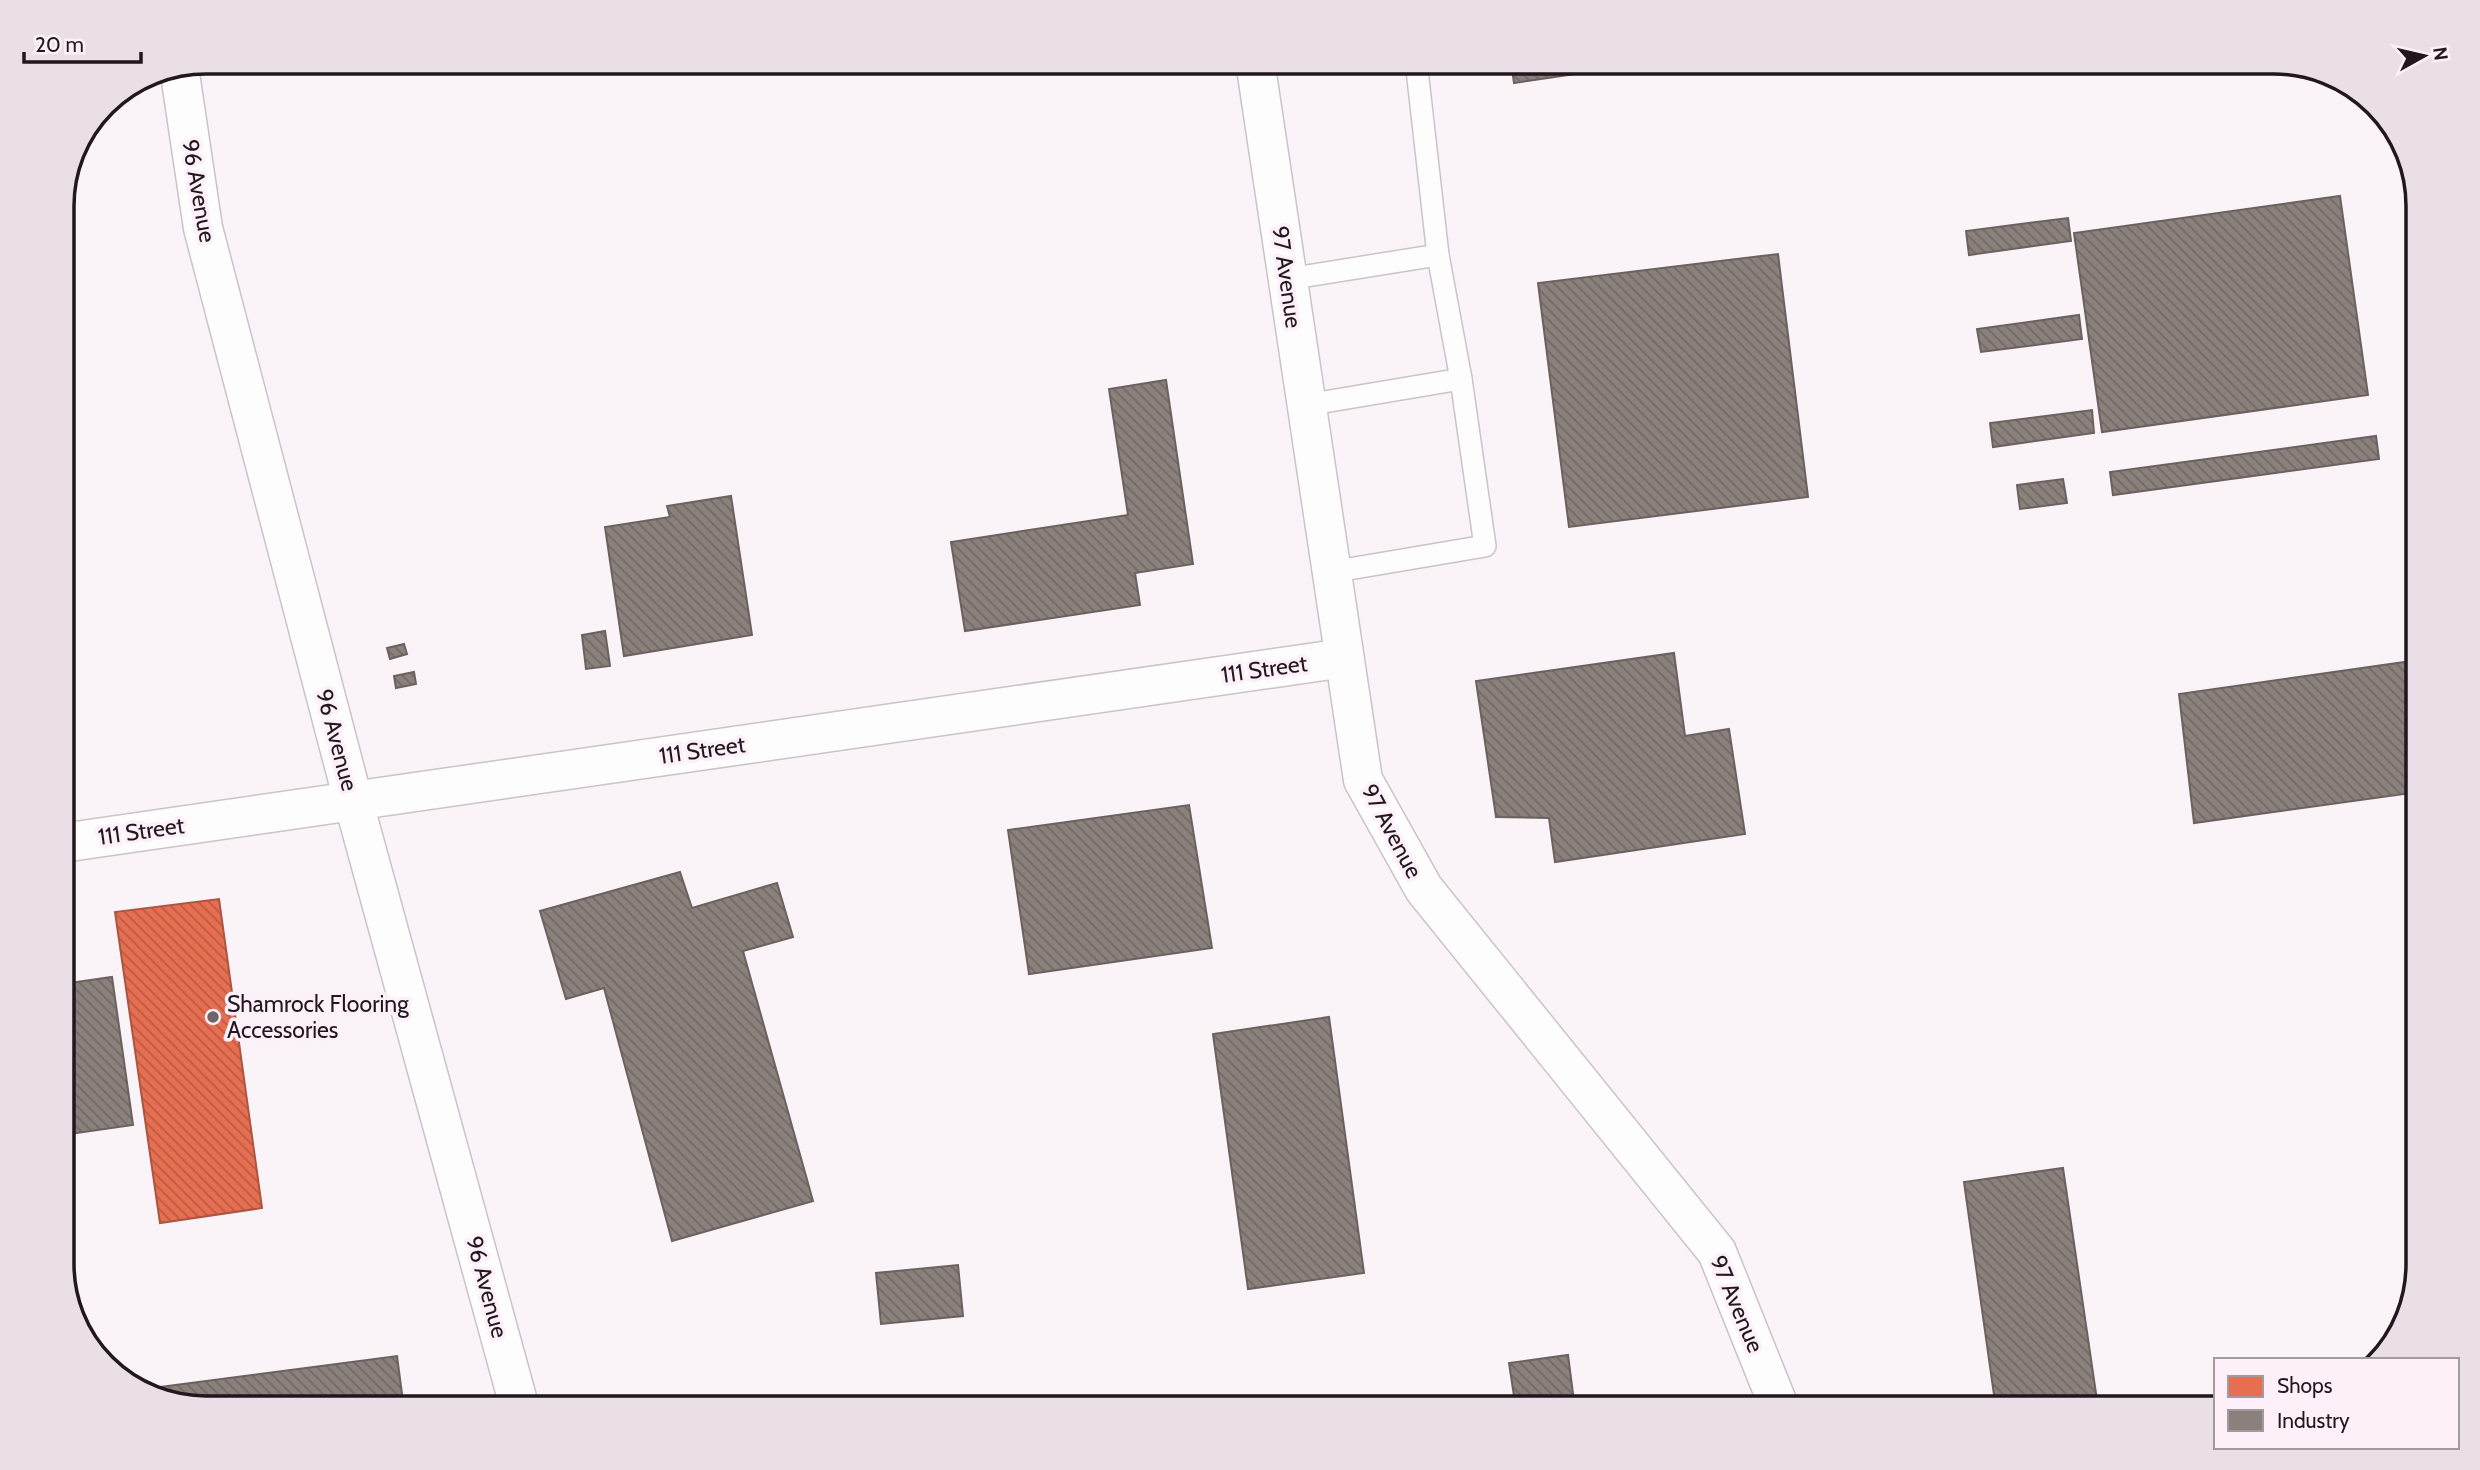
<svg xmlns="http://www.w3.org/2000/svg" width="2480" height="1470" viewBox="0 0 2480 1470" font-family="Cabin,sans-serif">
<defs>
<pattern id="shops-back-hatch" width="6" height="6" patternUnits="userSpaceOnUse" patternTransform="scale(1.75)"><rect width="6" height="6" fill="#e76f51"/><path d="M-1 5l2 2M0 0l6 6M5-1l2 2" fill="none" stroke="#bb5a43"/></pattern>
<pattern id="industry-back-hatch" width="6" height="6" patternUnits="userSpaceOnUse" patternTransform="scale(1.75)"><rect width="6" height="6" fill="#8a817c"/><path d="M-1 5l2 2M0 0l6 6M5-1l2 2" fill="none" stroke="#706965"/></pattern>
</defs>
<rect width="100%" height="100%" fill="#faf3f7"/>
<!-- shops -->
<polygon fill="url(#shops-back-hatch)" stroke="#ac5542" stroke-width="2" points="219,899 262,1208 160,1223 115,912"/>
<!-- industry -->
<g fill="url(#industry-back-hatch)" stroke="#6b6160" stroke-width="2">
<polygon points="1511,61 1664,61 1514,83"/>
<polygon points="2340,196 2368,395 2102,432 2074,233"/>
<polygon points="2068,218 2071,241 1969,255 1966,231"/>
<polygon points="1778,254 1808,497 1569,527 1538,283"/>
<polygon points="2079,315 2082,339 1981,352 1977,329"/>
<polygon points="1166,380 1193,564 1135,573 1140,605 965,631 951,542 1128,515 1109,389"/>
<polygon points="2092,410 2094,433 1993,447 1990,423"/>
<polygon points="2376,436 2379,459 2113,495 2110,472"/>
<polygon points="2063,479 2067,503 2020,509 2017,485"/>
<polygon points="731,496 752,635 624,656 605,527 670,517 667,506"/>
<polygon points="605,631 610,666 586,669 582,635"/>
<polygon points="404,644 407,654 390,659 387,648"/>
<polygon points="1674,653 1685,736 1729,729 1745,834 1555,862 1549,818 1496,817 1476,681"/>
<polygon points="2419,660 2419,792 2194,823 2179,694"/>
<polygon points="414,672 416,684 396,688 394,676"/>
<polygon points="1189,805 1212,948 1029,974 1008,830"/>
<polygon points="680,872 692,908 777,883 793,937 743,951 813,1201 672,1241 604,988 566,999 540,911"/>
<polygon points="112,977 133,1125 62,1135 62,984"/>
<polygon points="1329,1017 1364,1273 1248,1289 1213,1034"/>
<polygon points="2063,1168 2098,1407 1996,1409 1964,1182"/>
<polygon points="958,1265 963,1316 881,1324 876,1273"/>
<polygon points="1568,1355 1575,1409 1516,1409 1509,1363"/>
<polygon points="397,1356 404,1409 206,1409 137,1390"/>
</g>
<g fill="none" stroke-linecap="round" stroke-linejoin="round">
<defs>
<g id="service">
<polyline points="1288,279 1438,255"/>
<polyline points="1306,405 1461,379"/>
<polyline points="1331,572 1485,546 1461,379 1438,255 1416,61"/>
</g>
<g id="minor">
<polyline points="179,67 203,228 353,800 520,1409"/>
<polyline points="62,843 1344,658"/>
</g>
<polyline id="tertiary" points="1255,61 1363,780 1424,889 1717,1252 1780,1409"/>
</defs>
<!-- service casing -->
<use href="#service" stroke="#cbc3c8" stroke-width="24"/>
<!-- minor casing -->
<use href="#minor" stroke="#cbc3c8" stroke-width="41"/>
<!-- tertiary casing -->
<use href="#tertiary" stroke="#cbc3c8" stroke-width="41"/>
<!-- service -->
<use href="#service" stroke="#fefdfe" stroke-width="21"/>
<!-- minor -->
<use href="#minor" stroke="#fefdfe" stroke-width="38"/>
<!-- tertiary -->
<use href="#tertiary" stroke="#fefdfe" stroke-width="38"/>
</g>
<!-- markers -->
<circle fill="#6e646a" stroke="#fdf0f8" stroke-width="2.5" cx="213" cy="1017" r="7"/>
<g text-anchor="middle" stroke-width="7" stroke-linejoin="round" paint-order="stroke">
<!-- street labels -->
<g font-size="23" fill="#22171e" stroke="#fdf0f8">
<text transform="translate(199 191) rotate(80)" y="8">96 Avenue</text>
<text transform="translate(1287 277) rotate(82)" y="8">97 Avenue</text>
<text transform="translate(1264 669) rotate(-8)" y="8">111 Street</text>
<text transform="translate(337 740) rotate(75)" y="8">96 Avenue</text>
<text transform="translate(702 750) rotate(-8)" y="8">111 Street</text>
<text transform="translate(141 831) rotate(-8)" y="8">111 Street</text>
<text transform="translate(1392 831) rotate(62)" y="8">97 Avenue</text>
<text transform="translate(487 1287) rotate(75)" y="8">96 Avenue</text>
<text transform="translate(1737 1304) rotate(67)" y="8">97 Avenue</text>
</g>
<!-- poi labels -->
<g font-size="23" fill="#22171e" stroke="#fdf0f8" text-anchor="start">
<text x="227" y="1012">Shamrock Flooring<tspan x="227" dy="26">Accessories</tspan></text>
</g>
</g>
<!-- crop -->
<path d="M0 0H2480V1470H0ZM206 74H2274A132 132 0 0 1 2406 206V1264A132 132 0 0 1 2274 1396H206A132 132 0 0 1 74 1264V206A132 132 0 0 1 206 74Z" fill="#ebdfe7" fill-rule="evenodd"/>
<path fill="none" stroke="#22171e" stroke-width="3.5" d="M206 74H2274A132 132 0 0 1 2406 206V1264A132 132 0 0 1 2274 1396H206A132 132 0 0 1 74 1264V206A132 132 0 0 1 206 74Z"/>
<!-- legend -->
<rect x="2214" y="1358" width="245" height="91" fill="#fdf0f8" stroke="#a599a1" stroke-width="2"/>
<rect x="2228" y="1376" width="35" height="21" fill="#e76f51" stroke="#a599a1" stroke-width="2"/>
<text x="2277" y="1393" font-size="21" fill="#22171e">Shops</text>
<rect x="2228" y="1410" width="35" height="21" fill="#8a817c" stroke="#a599a1" stroke-width="2"/>
<text x="2277" y="1428" font-size="21" fill="#22171e">Industry</text>
<!-- north arrow -->
<g transform="translate(2424 56) rotate(82)" stroke="#fdf0f8" stroke-width="5" paint-order="stroke">
<path d="M0-5L12 26L0 18L-12 26Z" fill="#22171e"/>
<text y="-10" font-size="19" font-weight="bold" text-anchor="middle" fill="#22171e">N</text>
</g>
<!-- scale -->
<path d="M24 52v10h117v-10" fill="none" stroke="#22171e" stroke-width="3.5"/>
<text x="35" y="52" font-size="21" fill="#22171e" stroke="#fdf0f8" stroke-width="5" paint-order="stroke">20 m</text>
</svg>
